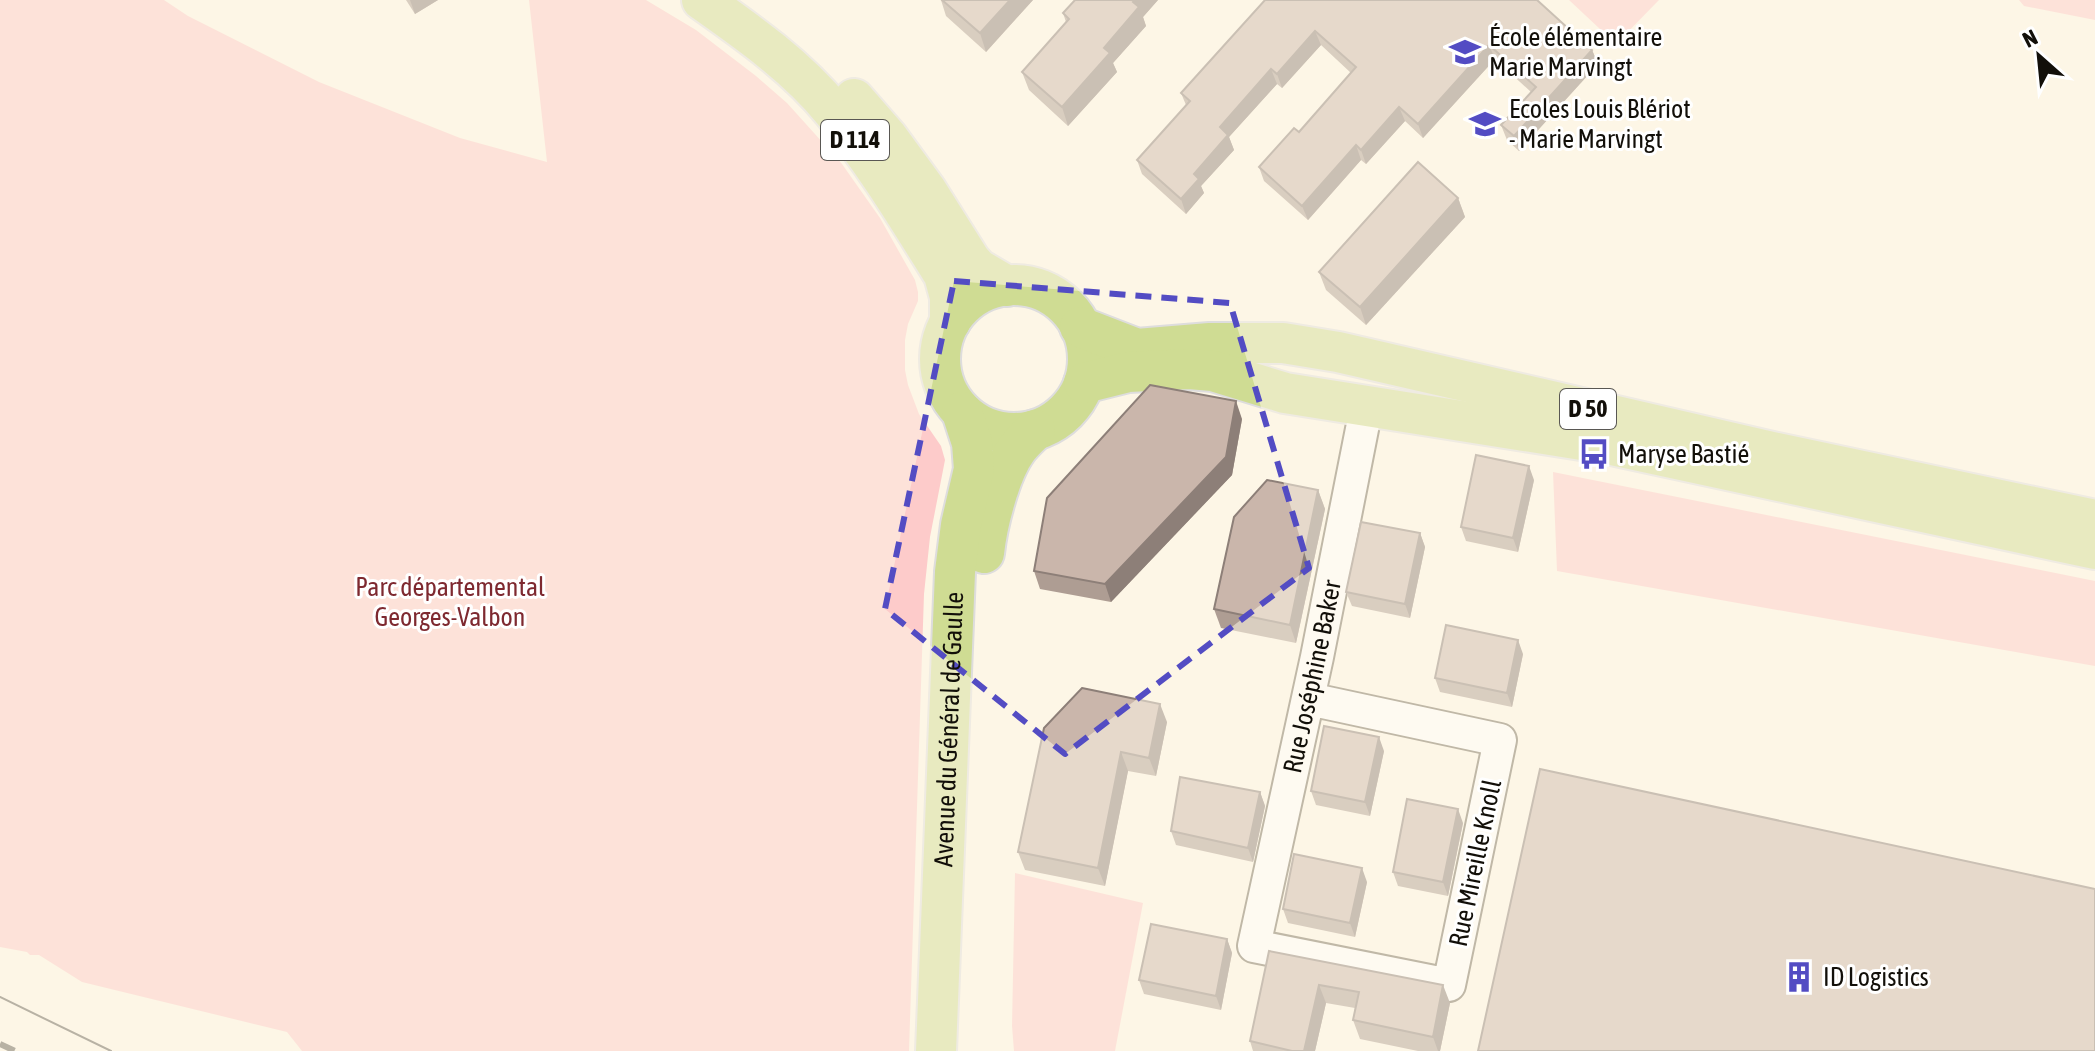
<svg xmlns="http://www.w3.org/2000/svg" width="2095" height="1051" viewBox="0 0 2095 1051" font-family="'Asap Condensed',sans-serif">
<rect width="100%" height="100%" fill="#fdf6e6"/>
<!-- green -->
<g fill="#fdcbca">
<polygon points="0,0 164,0 188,16 319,82 460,138 547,162 529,0 646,0 696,30 756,76 787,103 842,164 880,218 915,280 918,292 918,301 908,324 905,340 905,370 908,385 919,414 941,446 945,460 930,537 924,594 909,1051 302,1051 287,1032 82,982 39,955 30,955 27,952 0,947"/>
<polygon points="1569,0 1659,0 1616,44"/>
<polygon points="2019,0 2095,0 2095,20 2024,6"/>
<polygon points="1553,472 2095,581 2095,666 1557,571"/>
<polygon points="1015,873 1143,903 1115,1051 1014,1051 1012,1026"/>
</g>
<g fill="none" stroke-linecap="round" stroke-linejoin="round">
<defs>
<g id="minor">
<path id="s1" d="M1309,699L1500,740L1449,985L1254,946L1317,657L1364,419L1369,406"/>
</g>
<g id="major">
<path d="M702,0C749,33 797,67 833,111C875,162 909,219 944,275L950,297V322"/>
<polyline points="854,99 888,138 926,190 970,260 978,269 1007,286"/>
<circle cx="1014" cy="359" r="74"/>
<polyline points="1080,327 1137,349 1210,343 1283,343 1338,352 1772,452 2095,520"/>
<polyline points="1084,383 1128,372 1189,369 1213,371 1285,393 1607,444 2095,549"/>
<path d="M984,553C987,524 1000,472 1017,449C1022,442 1029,436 1035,430"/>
<path id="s2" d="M936,1051L955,572L961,525L974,469L972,443L962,412"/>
</g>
</defs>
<!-- minor casing -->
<use href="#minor" stroke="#766d5c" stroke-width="36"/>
<!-- major casing -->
<use href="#major" stroke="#dedddd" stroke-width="44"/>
<!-- minor -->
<use href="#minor" stroke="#fff" stroke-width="32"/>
<!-- major -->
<use href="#major" stroke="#cfdc93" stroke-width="40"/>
<!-- tram -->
<polyline stroke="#645f56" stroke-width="2" points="0,997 111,1051"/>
<!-- rail -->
<polyline stroke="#645f56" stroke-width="6" stroke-dasharray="16 8" stroke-linecap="butt" points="0,1044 15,1051"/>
</g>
<!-- wall -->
<g fill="#ae9d93">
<polygon points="406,0 438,0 415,14"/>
<polygon points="941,0 1033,0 986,52 946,16"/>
<polygon points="1075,0 1158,0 1143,17 1146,26 1113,63 1117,72 1068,126 1029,90 1022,72 1066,22 1063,13"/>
<polygon points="1265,0 1592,50 1598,64 1519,151 1507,140 1501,125 1531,92 1495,59 1423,138 1405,121 1366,164 1361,160 1308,220 1264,181 1259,167 1299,132 1351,73 1321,45 1282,88 1277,84 1229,137 1234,150 1201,186 1204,193 1186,214 1142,174 1137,160 1186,105 1181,93"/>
<polygon points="1458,198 1465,217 1366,325 1326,290 1319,272"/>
<polygon points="1242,419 1232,475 1111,602 1040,589 1034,571"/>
<polygon points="1534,480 1518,552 1466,541 1461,527"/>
<polygon points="1318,490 1325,509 1296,643 1221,628 1214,609"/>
<polygon points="1420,533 1425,547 1410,618 1352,606 1346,592"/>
<polygon points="1523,654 1512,707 1440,692 1435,678"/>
<polygon points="1167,722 1156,776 1128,771 1105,886 1025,870 1018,852 1044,728"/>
<polygon points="1384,751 1370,816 1316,805 1311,791"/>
<polygon points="1260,792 1265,806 1253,862 1176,845 1171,831"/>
<polygon points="1463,823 1448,896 1398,886 1393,872"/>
<polygon points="1367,882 1355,937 1288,923 1283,909"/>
<polygon points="1227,939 1232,953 1221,1010 1144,994 1139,980"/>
<polygon points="1269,951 1450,1003 1440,1051 1418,1051 1360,1039 1353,1020 1355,1008 1326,1003 1315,1051 1253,1051 1250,1041"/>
</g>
<!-- shaded-wall -->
<g fill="#8d7f78">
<polygon points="410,0 438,0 415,14"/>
<polygon points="1010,0 1033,0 986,52 980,33"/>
<polygon points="1135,0 1158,0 1143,17 1146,26 1113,63 1117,72 1068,126 1062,107 1104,48"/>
<polygon points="1315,31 1321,45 1282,88 1277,74"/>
<polygon points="1489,45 1495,59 1423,138 1418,124"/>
<polygon points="1592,50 1598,64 1519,151 1514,136"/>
<polygon points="1271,69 1277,84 1229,137 1234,150 1201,186 1204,193 1186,214 1181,199 1220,127"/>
<polygon points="1399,107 1405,121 1366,164 1361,150"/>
<polygon points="1356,145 1361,160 1308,220 1302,206"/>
<polygon points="1458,198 1465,217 1366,325 1360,307"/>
<polygon points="1236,401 1242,419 1232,475 1111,602 1105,584"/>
<polygon points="1529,466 1534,480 1518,552 1513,538"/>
<polygon points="1318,490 1325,509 1296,643 1290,625"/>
<polygon points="1420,533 1425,547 1410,618 1405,604"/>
<polygon points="1518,640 1523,654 1512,707 1507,693"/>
<polygon points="1160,704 1167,722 1156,776 1149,758"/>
<polygon points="1379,737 1384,751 1370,816 1365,802"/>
<polygon points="1121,752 1128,771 1105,886 1098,868"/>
<polygon points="1260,792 1265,806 1253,862 1248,848"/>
<polygon points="1458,809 1463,823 1448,896 1443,882"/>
<polygon points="1362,868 1367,882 1355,937 1350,923"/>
<polygon points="1227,939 1232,953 1221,1010 1216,996"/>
<polygon points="1319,985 1326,1003 1315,1051 1304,1051"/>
<polygon points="1443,985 1450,1003 1440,1051 1438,1051 1433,1037"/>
</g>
<!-- building -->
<g fill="#cab6ab" stroke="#8d7f78" stroke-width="2">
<polygon points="942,0 1010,0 980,33"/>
<polygon points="1075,0 1135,0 1133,2 1139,7 1104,48 1110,53 1062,107 1022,72 1069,19 1063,13"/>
<polygon points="1265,0 1537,0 1592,50 1514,136 1501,125 1536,87 1489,45 1418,124 1399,107 1361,150 1356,145 1302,206 1259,167 1294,128 1299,132 1356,67 1315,31 1277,74 1271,69 1220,127 1228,135 1194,174 1199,179 1181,199 1137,160 1190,101 1181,93"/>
<polygon points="1418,162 1458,198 1360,307 1319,272"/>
<polygon points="1150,385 1236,401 1226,457 1105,584 1034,571 1047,498"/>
<polygon points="1476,455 1529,466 1513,538 1461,527"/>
<polygon points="1267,480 1318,490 1290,625 1214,609 1234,517"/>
<polygon points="1361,522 1420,533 1405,604 1346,592"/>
<polygon points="1446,625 1518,640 1507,693 1435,678"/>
<polygon points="1082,688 1160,704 1149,758 1121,752 1098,868 1018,852 1044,728"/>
<polygon points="1324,726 1379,737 1365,802 1311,791"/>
<polygon points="1540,769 2095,889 2095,1051 1478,1051"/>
<polygon points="1180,777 1260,792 1248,848 1171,831"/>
<polygon points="1407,799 1458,809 1443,882 1393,872"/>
<polygon points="1294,854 1362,868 1350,923 1283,909"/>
<polygon points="1151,924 1227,939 1216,996 1139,980"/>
<polygon points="1269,951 1443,985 1433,1037 1353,1020 1359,992 1319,985 1304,1051 1292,1051 1250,1041"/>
</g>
<!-- marked area -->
<path d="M0 0H2095V1051H0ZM954,281L1230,303L1309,568L1065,754L885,609Z" fill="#fdf6e6" fill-opacity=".55" fill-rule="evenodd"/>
<path fill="none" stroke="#534cc3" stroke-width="6" stroke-dasharray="16 10" stroke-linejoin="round" d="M954,281L1230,303L1309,568L1065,754L885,609Z"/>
<!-- icons -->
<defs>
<symbol id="school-bare" viewBox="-9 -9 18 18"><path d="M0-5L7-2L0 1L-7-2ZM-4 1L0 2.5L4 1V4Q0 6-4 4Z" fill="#534cc3" stroke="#fff" stroke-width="2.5" paint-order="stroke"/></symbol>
<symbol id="bus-bare" viewBox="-9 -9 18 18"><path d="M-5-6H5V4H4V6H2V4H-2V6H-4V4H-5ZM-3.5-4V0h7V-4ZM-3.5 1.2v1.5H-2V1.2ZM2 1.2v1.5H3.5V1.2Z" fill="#534cc3" stroke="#fff" stroke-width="2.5" paint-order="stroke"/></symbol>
<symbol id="building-bare" viewBox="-9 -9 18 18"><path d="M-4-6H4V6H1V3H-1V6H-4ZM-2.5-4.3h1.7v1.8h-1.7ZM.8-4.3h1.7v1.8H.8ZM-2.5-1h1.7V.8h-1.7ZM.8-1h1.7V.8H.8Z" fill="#534cc3" stroke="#fff" stroke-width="2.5" paint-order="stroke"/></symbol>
</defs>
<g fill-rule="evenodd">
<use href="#school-bare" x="1443" y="30" width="44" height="44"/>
<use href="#school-bare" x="1463" y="102" width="44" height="44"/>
<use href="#bus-bare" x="1572" y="432" width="44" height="44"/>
<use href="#building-bare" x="1777" y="955" width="44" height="44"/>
</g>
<g text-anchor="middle" stroke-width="6" stroke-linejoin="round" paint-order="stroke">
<!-- shield labels -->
<g fill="#fff" stroke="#595753" stroke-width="2">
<rect x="821" y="120" width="68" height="40" rx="6"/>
<rect x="1560" y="389" width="56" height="40" rx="6"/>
</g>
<g font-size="24" font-weight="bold" fill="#120f09">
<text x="855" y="148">D 114</text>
<text x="1588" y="417">D 50</text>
</g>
<!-- poi labels -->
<g font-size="26" fill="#120f09" stroke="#fff" text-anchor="start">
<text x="1489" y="46">École élémentaire<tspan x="1489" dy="30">Marie Marvingt</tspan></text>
<text x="1509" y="118">Ecoles Louis Blériot<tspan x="1509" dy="30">- Marie Marvingt</tspan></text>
<text x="1618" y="463">Maryse Bastié</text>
<text x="1823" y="986">ID Logistics</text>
</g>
<!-- park labels -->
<g font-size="26" fill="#7e2930" stroke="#fff">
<text x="450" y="596">Parc départemental<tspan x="450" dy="30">Georges-Valbon</tspan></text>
</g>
<!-- street labels -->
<g font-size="26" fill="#120f09" stroke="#fff">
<text dy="9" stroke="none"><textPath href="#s1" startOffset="920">Rue Joséphine Baker</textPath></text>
<text dy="9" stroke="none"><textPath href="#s2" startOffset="322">Avenue du Général de Gaulle</textPath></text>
<text transform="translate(1475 863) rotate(-78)" y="9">Rue Mireille Knoll</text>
</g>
</g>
<!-- north arrow -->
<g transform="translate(2039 56) rotate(333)" stroke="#ffffff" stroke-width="6" paint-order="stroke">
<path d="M0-6L14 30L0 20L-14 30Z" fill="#120f09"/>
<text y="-12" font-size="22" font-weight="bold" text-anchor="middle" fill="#120f09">N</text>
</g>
</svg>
